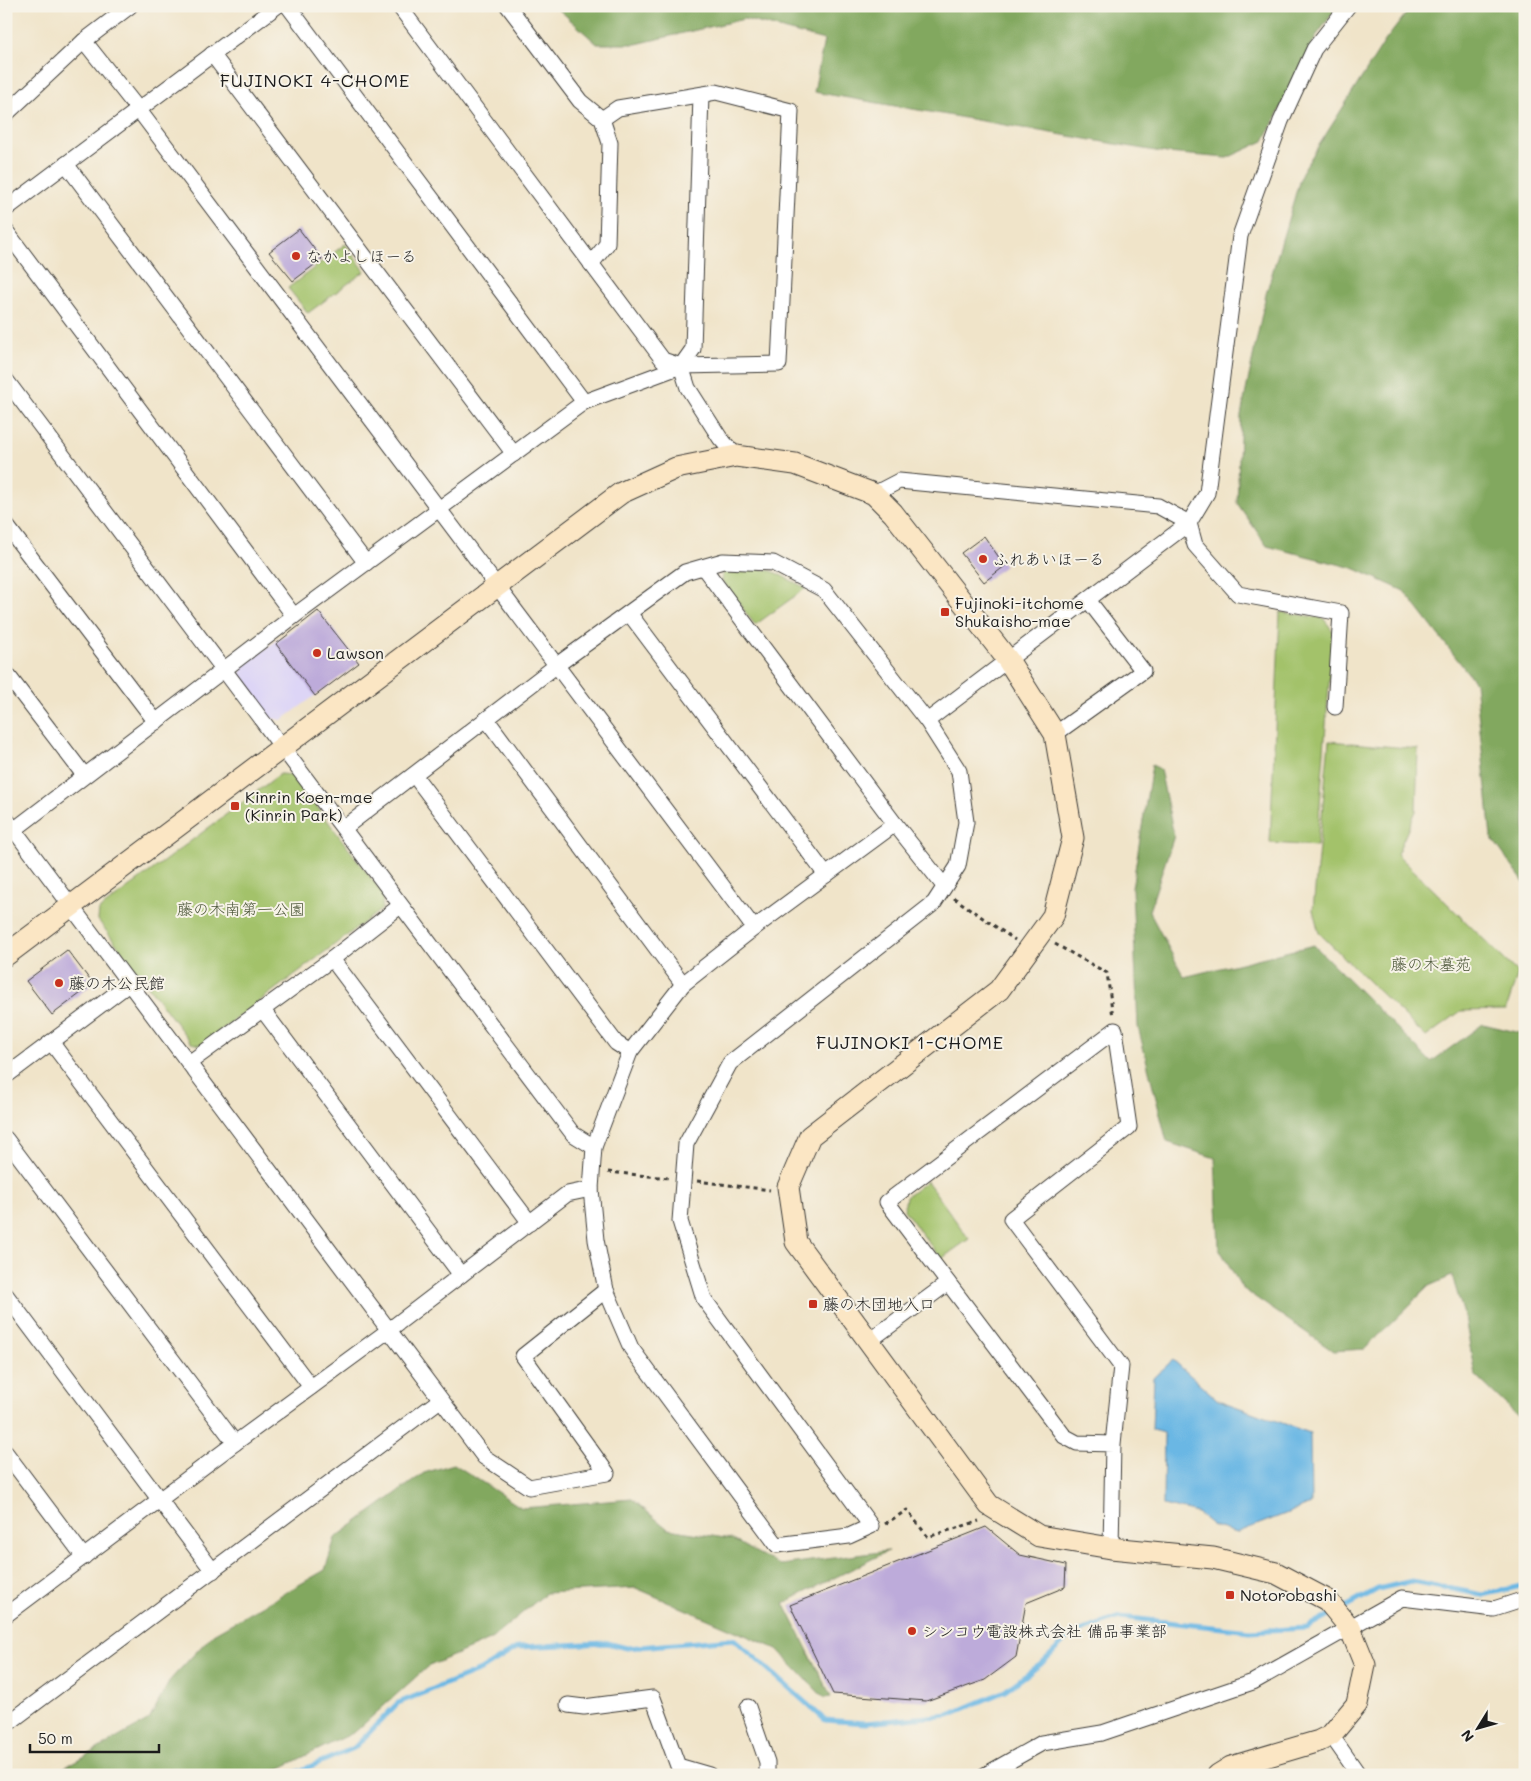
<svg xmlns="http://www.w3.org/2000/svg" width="1531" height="1781" viewBox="0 0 1531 1781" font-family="Mali,'Klee One',sans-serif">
<rect width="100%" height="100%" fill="#f7f3e8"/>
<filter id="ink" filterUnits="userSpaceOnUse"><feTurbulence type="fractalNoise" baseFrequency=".02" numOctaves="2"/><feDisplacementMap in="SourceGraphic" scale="10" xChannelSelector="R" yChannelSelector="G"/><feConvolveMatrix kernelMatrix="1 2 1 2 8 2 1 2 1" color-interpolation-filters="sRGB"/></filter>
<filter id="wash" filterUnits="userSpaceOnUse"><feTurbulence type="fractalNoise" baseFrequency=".0096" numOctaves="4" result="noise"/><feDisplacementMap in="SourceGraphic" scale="20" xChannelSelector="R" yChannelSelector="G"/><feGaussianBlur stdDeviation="1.12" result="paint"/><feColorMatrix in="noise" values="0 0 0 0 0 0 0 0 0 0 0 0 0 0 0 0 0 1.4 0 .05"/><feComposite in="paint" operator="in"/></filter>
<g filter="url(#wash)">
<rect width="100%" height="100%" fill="#f0e4c9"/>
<!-- built -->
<polygon fill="#ddd5f6" points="319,611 359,663 282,720 269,718 240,680 242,665"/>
<!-- green -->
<g fill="#a3c26b" stroke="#606f44">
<polygon points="345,244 365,271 308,313 288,288"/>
<polygon points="748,567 772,571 806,588 755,625 721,579 726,568"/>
<polygon points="1280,612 1323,618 1333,631 1317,846 1270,843"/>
<polygon points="1329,741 1418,749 1416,811 1397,854 1518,973 1506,1010 1461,1011 1426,1037 1319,933 1313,910"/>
<polygon points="280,774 293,775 383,894 382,909 201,1045 191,1043 98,920 99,910"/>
<polygon points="927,1181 969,1239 941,1259 904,1210 906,1197"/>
</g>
<!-- forest -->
<g fill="#82a85f" stroke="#4f623e">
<polygon points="555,6 1338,6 1317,35 1264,141 1227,158 1167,153 814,92 824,40 744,19 636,44 597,44"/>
<polygon points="1412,6 1525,6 1525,884 1491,837 1475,682 1404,591 1353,568 1267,546 1237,503 1241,415 1266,294 1302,172 1385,41"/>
<polygon points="1152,765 1160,769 1174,836 1149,911 1184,977 1314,945 1431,1062 1483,1024 1525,1034 1525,1423 1475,1375 1465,1318 1452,1276 1429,1286 1365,1349 1333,1351 1242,1288 1219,1248 1215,1158 1167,1142 1138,1027 1132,888"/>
<polygon points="454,1464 522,1508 632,1499 668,1529 731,1539 780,1565 888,1551 784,1603 831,1697 824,1698 777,1649 636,1588 546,1593 490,1640 427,1667 355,1732 266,1775 51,1775 149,1720 170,1680 213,1634 325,1570 335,1538 424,1473"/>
</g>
<!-- water -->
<polygon fill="#6ab7e4" stroke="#436a80" points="1173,1360 1218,1400 1310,1433 1311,1504 1236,1533 1213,1526 1197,1513 1163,1505 1164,1433 1152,1430 1154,1377"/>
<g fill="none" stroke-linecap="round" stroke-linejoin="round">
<!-- stream -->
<g stroke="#6ab7e4" stroke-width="5">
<polyline points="1342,1609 1378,1589 1412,1581 1483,1595 1525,1585"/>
<polyline points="290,1775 354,1748 398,1703 483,1669 518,1647 607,1643 627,1648 734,1639 825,1720 865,1723 949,1715 1005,1691 1041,1664 1072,1634 1120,1617 1250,1631 1307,1628 1332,1614"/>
</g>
</g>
<g id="blocks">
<!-- building -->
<g fill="#bdabda">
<polygon points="299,229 322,259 293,281 269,252"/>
<polygon points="984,536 1005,566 984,582 961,553"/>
<polygon points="318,611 359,663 315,696 276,644"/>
<polygon points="67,950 93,984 52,1015 26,981"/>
<polygon points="986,1527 1020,1555 1066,1565 1065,1587 1026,1603 1016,1657 985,1680 926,1701 833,1694 790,1605"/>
</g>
</g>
</g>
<g filter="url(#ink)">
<use href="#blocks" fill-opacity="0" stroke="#3c3a36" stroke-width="1"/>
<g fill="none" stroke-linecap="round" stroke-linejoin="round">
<defs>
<g id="street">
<polyline points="288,6 584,402"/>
<polyline points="399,6 663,360 681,366 688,388 720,438 736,456"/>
<polyline points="508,6 580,101 602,119 610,143 607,244 591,264"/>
<polyline points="84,41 138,109 754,928"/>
<polyline points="212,54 514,454"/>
<polyline points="6,114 84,41 130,6"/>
<polyline points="66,164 366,563"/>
<polyline points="6,209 277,6"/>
<polyline points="6,231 294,616"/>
<polyline points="681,366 693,349 701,95"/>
<polyline points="6,380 573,1134 594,1147"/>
<polyline points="874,494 899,481 1158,506 1189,523 1195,545 1238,594 1341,613 1335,707"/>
<polyline points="6,525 156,722"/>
<polyline points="703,567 895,824 944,886"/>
<polyline points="629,613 826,875"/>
<polyline points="6,673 84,775"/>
<polyline points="487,720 683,984"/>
<polyline points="927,721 1189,523 1207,493 1240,236 1281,121 1314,49 1348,6"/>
<polyline points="1055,734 1143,671 1088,600"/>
<polyline points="414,775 616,1043 630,1052"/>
<polyline points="6,819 484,1457 529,1487 607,1473 523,1356 606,1290"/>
<polyline points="344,828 557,665 685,572 723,561 773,563 824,590 927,721 959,771 966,822 958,866 934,903 730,1063 686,1144 680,1221 704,1299 871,1526 849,1536 777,1545 631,1348 606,1290 596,1240 591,1189 594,1147 630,1052 683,984 754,928 895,824"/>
<polyline points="6,836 294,616 584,402 681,366 779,364 791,111 716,92 618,108 602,119"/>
<polyline points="332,959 530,1223"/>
<polyline points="262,1009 461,1275"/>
<polyline points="51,1042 311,1387"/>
<polyline points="189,1063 332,959 400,906"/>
<polyline points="6,1076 130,983"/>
<polyline points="6,1139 235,1443"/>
<polyline points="6,1295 213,1571"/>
<polyline points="869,1341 948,1283"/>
<polyline points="6,1453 84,1557"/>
<polyline points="1111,1548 1113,1444 1121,1366 1011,1219 1129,1127 1115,1030 887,1202 1064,1436 1077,1443 1113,1444"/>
<polyline points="6,1615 235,1443 389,1330 567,1194 591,1189"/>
<polyline points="568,1705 584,1707 653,1698 678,1766 709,1775"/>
<polyline points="748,1707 767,1762 767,1775"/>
<polyline points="6,1725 440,1400"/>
<polyline points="1331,1735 1359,1775"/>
<polyline points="985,1775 1042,1743 1102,1733 1253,1682 1402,1598 1494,1609 1525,1599"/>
</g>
<polyline id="secondary" points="6,955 621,493 676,468 736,456 795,464 874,494 893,513 1008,660 1055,734 1073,838 1053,916 999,990 810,1136 788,1187 796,1242 989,1505 1039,1536 1111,1548 1213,1558 1276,1573 1327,1600 1350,1628 1365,1665 1357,1704 1331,1735 1319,1741 1231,1767 1218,1775"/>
</defs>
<!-- street casing -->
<use href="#street" stroke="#3c3a36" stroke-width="17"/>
<!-- secondary casing -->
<use href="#secondary" stroke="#3c3a36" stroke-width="23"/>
<!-- path -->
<g stroke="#3c3a36" stroke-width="3" stroke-dasharray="4 4" stroke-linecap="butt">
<polyline points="954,898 1015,940"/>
<polyline points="1055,944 1107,973 1113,1017"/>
<polyline points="608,1172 669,1178"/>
<polyline points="697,1181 770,1190"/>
<polyline points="885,1524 907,1510 928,1537 979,1521"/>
</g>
<!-- street -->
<use href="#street" stroke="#fff" stroke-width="15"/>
<!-- secondary -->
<use href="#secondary" stroke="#fbe6c4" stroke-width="21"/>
</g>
</g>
<!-- markers -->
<g fill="#c8321e" stroke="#f7f3e8" stroke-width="2">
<circle cx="296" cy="256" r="5"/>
<circle cx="983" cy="559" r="5"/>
<rect x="940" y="607" width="10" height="10" rx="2.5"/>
<circle cx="317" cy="653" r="5"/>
<rect x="230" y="801" width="10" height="10" rx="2.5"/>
<circle cx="59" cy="983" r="5"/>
<rect x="808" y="1299" width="10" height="10" rx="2.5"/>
<rect x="1225" y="1590" width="10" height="10" rx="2.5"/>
<circle cx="912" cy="1631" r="5"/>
</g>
<g text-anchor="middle" stroke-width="4" stroke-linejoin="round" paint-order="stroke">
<!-- poi labels -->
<g font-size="16" fill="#1c1c1c" stroke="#f7f3e8" text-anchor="start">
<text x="306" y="262">なかよしほーる</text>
<text x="993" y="565">ふれあいほーる</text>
<text x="955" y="609">Fujinoki-itchome<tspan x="955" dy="18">Shukaisho-mae</tspan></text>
<text x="327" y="659">Lawson</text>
<text x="245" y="803">Kinrin Koen-mae<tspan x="245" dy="18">(Kinrin Park)</tspan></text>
<text x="69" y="989">藤の木公民館</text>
<text x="823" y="1310">藤の木団地入口</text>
<text x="1240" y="1601">Notorobashi</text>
<text x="922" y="1637">シンコウ電設株式会社 備品事業部</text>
</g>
<!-- park labels -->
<g font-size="16" fill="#4b5638" stroke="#f7f3e8">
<text x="241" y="915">藤の木南第一公園</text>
<text x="1431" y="970">藤の木墓苑</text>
</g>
<!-- neighbourhood labels -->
<g font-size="18" letter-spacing="1" fill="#1c1c1c" stroke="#f7f3e8">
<text x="315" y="87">FUJINOKI 4-CHOME</text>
<text x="910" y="1049">FUJINOKI 1-CHOME</text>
</g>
</g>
<!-- margin -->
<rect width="1531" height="1781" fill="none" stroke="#f7f3e8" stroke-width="25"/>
<!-- north arrow -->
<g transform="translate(1478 1728) rotate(233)" stroke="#f7f3e8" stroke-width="4" paint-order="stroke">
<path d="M0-4L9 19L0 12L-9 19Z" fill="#1c1c1c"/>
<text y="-8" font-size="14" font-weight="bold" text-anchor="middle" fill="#1c1c1c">N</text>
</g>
<!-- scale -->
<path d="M30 1744v8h129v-8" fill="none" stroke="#1c1c1c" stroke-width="2.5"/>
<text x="38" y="1744" font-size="15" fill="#1c1c1c" stroke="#f7f3e8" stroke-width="4" paint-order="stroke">50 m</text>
</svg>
